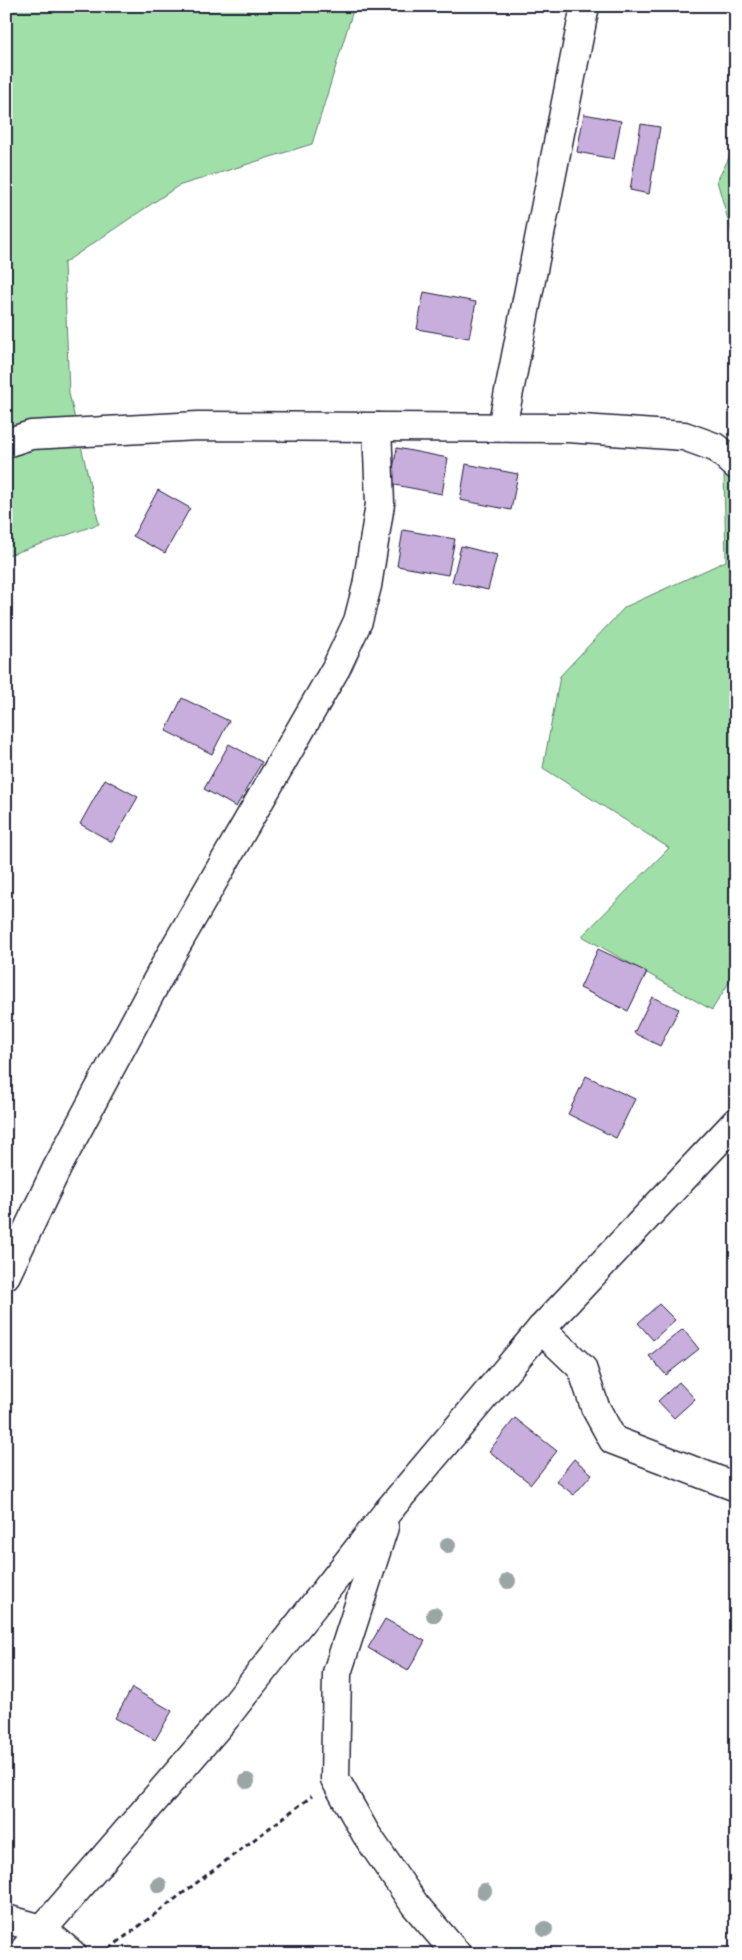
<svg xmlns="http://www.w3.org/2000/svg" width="742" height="1960" viewBox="0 0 742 1960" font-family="Itim,sans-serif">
<rect width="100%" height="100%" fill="#fff"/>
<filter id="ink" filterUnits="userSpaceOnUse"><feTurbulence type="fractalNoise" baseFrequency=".02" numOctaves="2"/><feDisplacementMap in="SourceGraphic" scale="10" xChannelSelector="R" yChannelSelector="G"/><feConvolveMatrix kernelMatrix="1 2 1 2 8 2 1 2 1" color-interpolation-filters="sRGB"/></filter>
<g filter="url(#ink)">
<!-- green -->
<g fill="#a0dfa8" stroke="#618072">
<polygon points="10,6 356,6 354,7 312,144 178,186 64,263 69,393 99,524 6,556 6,10"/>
<polygon points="736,144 736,248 717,181"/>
<polygon points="736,462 736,971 712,1010 582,936 669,848 543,768 560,676 625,607 726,561 724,475"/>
</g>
<!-- building -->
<g fill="#c7aedc" stroke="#22223b">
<polygon points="584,114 621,121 614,159 577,152"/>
<polygon points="641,124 660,127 649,194 630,190"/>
<polygon points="424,292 476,302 469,338 417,329"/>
<polygon points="397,448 448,458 442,494 390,484"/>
<polygon points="466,464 518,474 511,510 460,500"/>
<polygon points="158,490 190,508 165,553 133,536"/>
<polygon points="403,530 455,539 448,575 397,566"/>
<polygon points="461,546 497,555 488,590 452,582"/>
<polygon points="182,698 229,721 212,754 166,731"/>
<polygon points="229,744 262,762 236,807 204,789"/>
<polygon points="105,779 138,797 112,842 80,824"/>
<polygon points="598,949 647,972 628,1011 580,988"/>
<polygon points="652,997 679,1009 660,1046 634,1033"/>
<polygon points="586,1076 635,1099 616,1138 568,1114"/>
<polygon points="659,1304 675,1320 653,1340 638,1323"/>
<polygon points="683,1329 699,1349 666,1375 649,1356"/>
<polygon points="679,1382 695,1399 674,1418 658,1401"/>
<polygon points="515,1418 557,1451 531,1484 489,1451"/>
<polygon points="574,1459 592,1474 574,1495 556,1481"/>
<polygon points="385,1619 425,1641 408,1671 368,1648"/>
<polygon points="132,1688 172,1711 155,1740 115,1718"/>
</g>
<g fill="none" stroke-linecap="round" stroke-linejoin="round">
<defs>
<g id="minor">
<polyline points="502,427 585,6"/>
<polyline points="6,443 31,435 198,426 568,428 684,436 717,448 736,465"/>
<polyline points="6,1275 57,1168 169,958 336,668 358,621 367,586 380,504 377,427"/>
<polyline points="541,1329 582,1368 595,1407 613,1440 736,1487"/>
<polyline points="384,1527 337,1673 335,1779 366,1834 415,1905 457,1954"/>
<polyline points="6,1919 42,1929 72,1954"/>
<polyline points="21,1954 226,1717 388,1511 541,1329 736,1122"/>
</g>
</defs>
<!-- minor casing -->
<use href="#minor" stroke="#22223b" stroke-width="31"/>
<!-- path -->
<polyline stroke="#22223b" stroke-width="3" stroke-dasharray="5 4" stroke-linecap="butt" points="102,1954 312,1796"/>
<!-- minor -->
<use href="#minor" stroke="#fff" stroke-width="28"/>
</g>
<!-- trees -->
<g fill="#9aa5a5">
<circle cx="448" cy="1545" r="8"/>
<circle cx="508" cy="1581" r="8"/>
<circle cx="434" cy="1615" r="8"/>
<circle cx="247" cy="1781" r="8"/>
<circle cx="159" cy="1885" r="8"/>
<circle cx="484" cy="1891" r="8"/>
<circle cx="545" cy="1929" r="8"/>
</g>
</g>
<!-- margin -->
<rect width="742" height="1960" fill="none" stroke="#fff" stroke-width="25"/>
<rect x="12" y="12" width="717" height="1935" fill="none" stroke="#22223b" stroke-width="2" filter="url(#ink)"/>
</svg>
